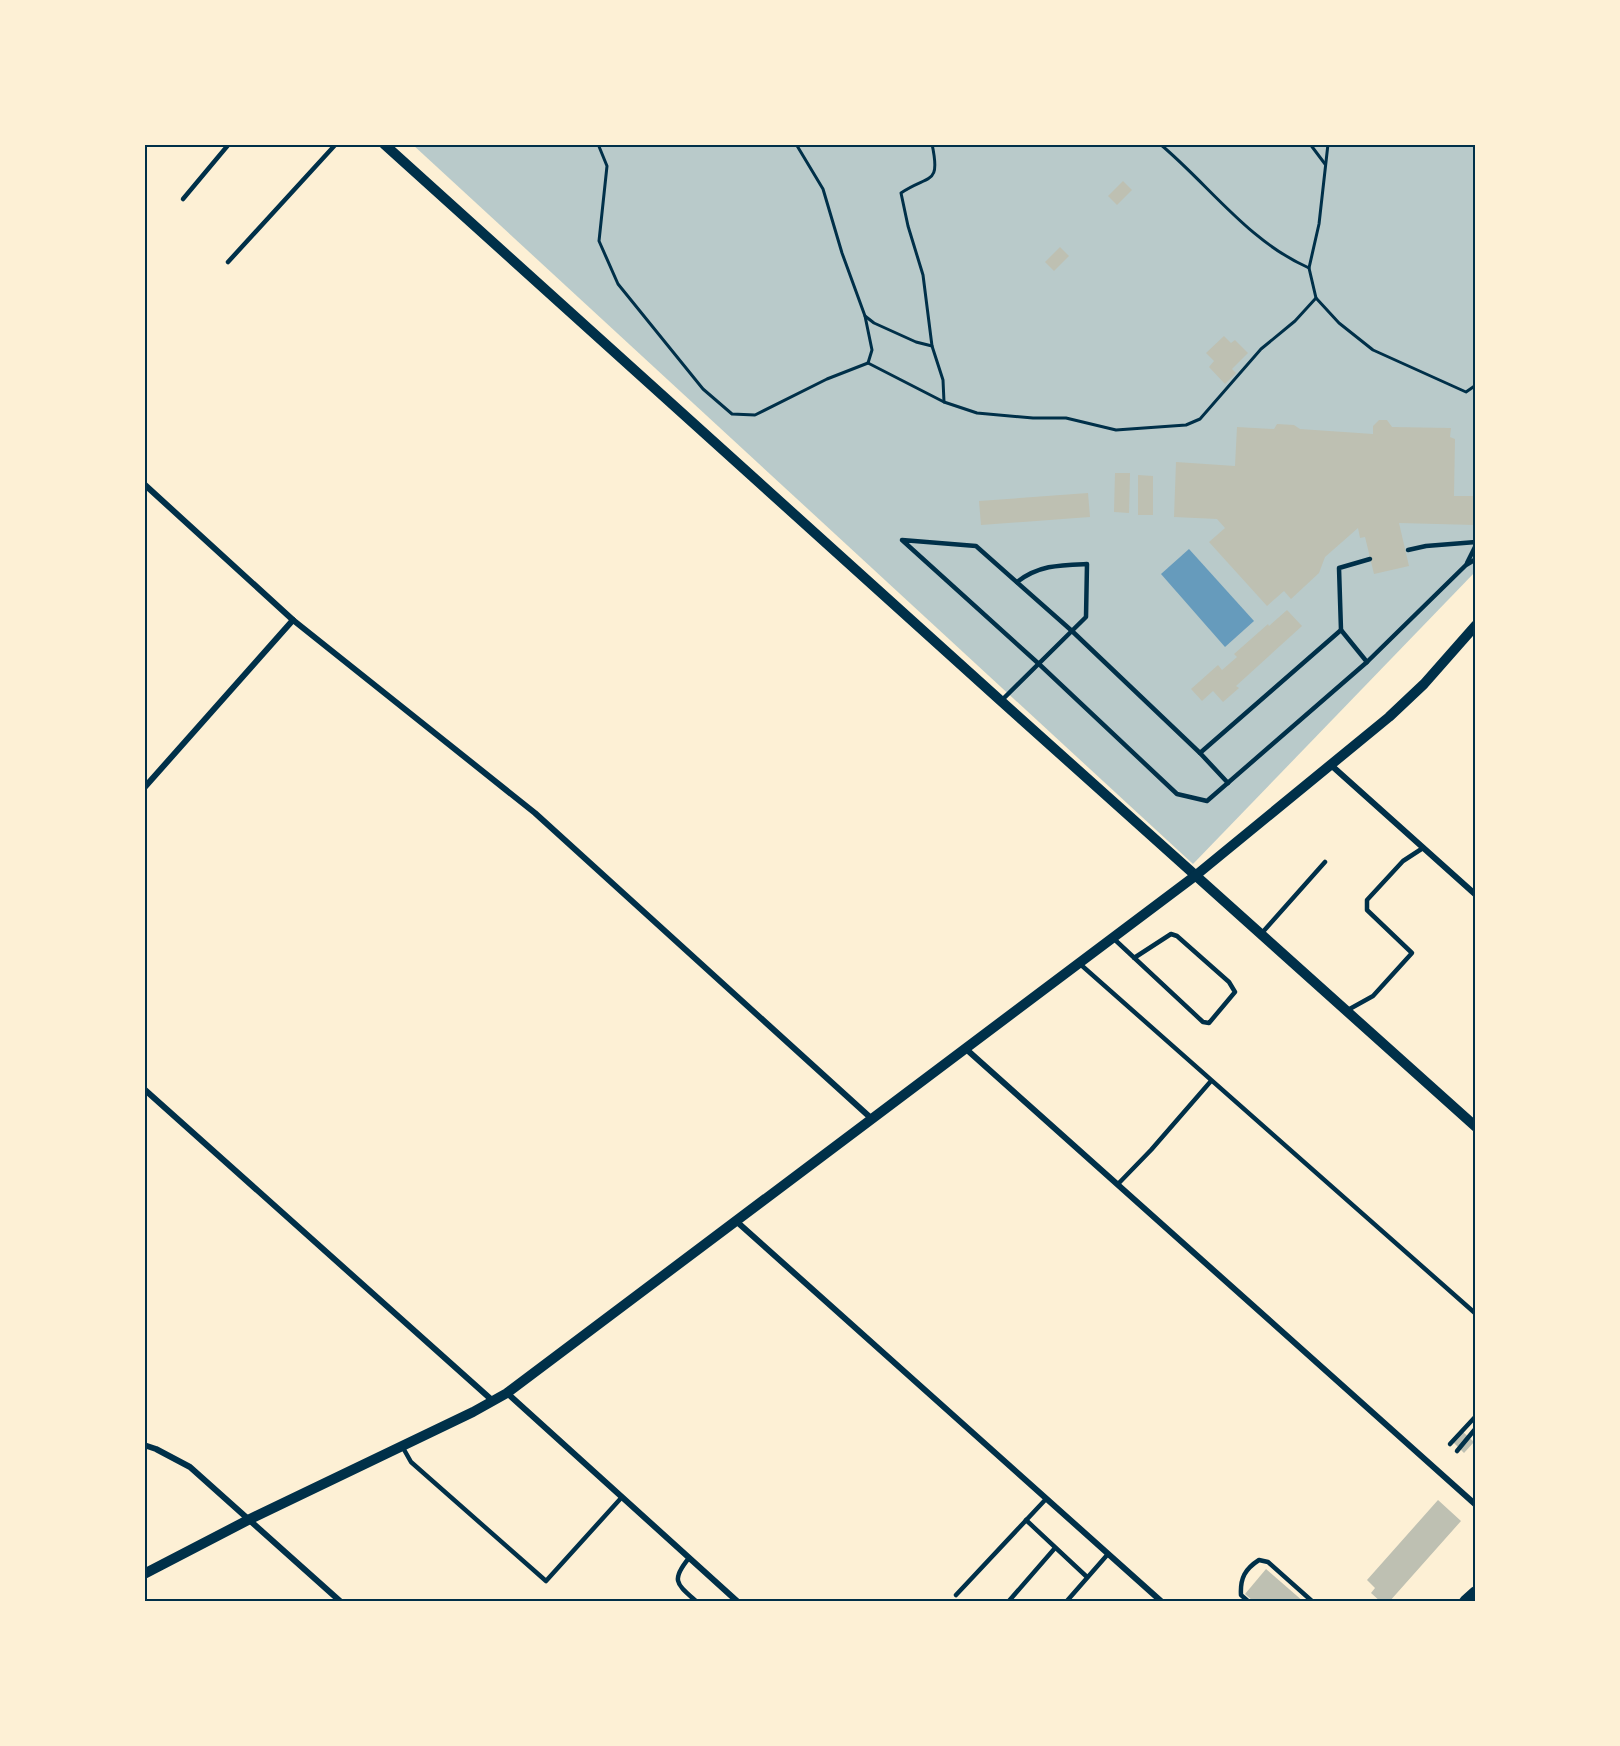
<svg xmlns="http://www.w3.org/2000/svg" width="1620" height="1746" viewBox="0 0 1620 1746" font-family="'PT Sans Narrow',sans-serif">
<rect width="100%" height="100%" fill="#fdf0d5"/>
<!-- green -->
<polygon fill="#b9caca" points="412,144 1476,144 1476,571 1193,864"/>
<!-- water -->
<polygon fill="#669bbc" points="1189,549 1254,621 1225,647 1161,574"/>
<!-- building -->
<g fill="#bec0b2">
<polygon points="1123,181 1132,190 1117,205 1108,196"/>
<polygon points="1060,247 1069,256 1054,271 1045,262"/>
<polygon points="1224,336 1231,343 1235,340 1248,353 1232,369 1236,373 1225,384 1209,367 1214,361 1206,353"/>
<polygon points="1379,420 1387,420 1392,427 1451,428 1450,437 1455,439 1454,496 1476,496 1475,525 1399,523 1409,566 1374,574 1365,537 1360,538 1358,528 1325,557 1319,573 1291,599 1284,591 1267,606 1209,542 1225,528 1217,519 1174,517 1176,462 1235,466 1237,427 1274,429 1277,424 1294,425 1300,429 1373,434 1373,426"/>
<polygon points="1115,473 1130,473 1129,513 1114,512"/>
<polygon points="1138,475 1153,476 1153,515 1138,515"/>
<polygon points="1088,493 1090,517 981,525 979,501"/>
<polygon points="1287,610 1302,626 1236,686 1239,688 1223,702 1213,691 1202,701 1191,689 1218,665 1222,670 1237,657 1234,654 1268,624 1269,626"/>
<polygon points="1462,1431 1474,1442 1464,1453 1452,1441"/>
<polygon points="1438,1500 1461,1521 1389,1602 1381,1602 1371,1593 1375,1588 1367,1580"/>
<polygon points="1266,1569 1304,1602 1254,1602 1245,1594"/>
</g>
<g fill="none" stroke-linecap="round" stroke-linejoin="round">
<!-- path -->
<g stroke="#003049" stroke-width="3">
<polyline points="598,144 607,166 599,241 618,284 703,389 732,414 755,415 827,379 868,363 944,402 977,413 1033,418 1066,418 1116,430 1186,425 1200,419 1261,349 1295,321 1316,298"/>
<polyline points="796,144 823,189 842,253 865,316 874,323 916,342 932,346 943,380 944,402"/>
<path d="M932,144C941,186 929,174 901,193L908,226L923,275L932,346"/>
<path d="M1160,144C1210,186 1248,241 1309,268L1319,224L1328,144"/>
<polyline points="1310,144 1325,164"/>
<polyline points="1309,268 1316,298 1339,323 1373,350 1466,392 1476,385"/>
<polyline points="865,316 872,350 868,363"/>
</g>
<!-- service -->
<g stroke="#003049" stroke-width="4.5">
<polyline points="183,199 229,144"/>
<polyline points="228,262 336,144"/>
<polyline points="1408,550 1426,546 1476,542"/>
<polyline points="1467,563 1476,545"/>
<polyline points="1341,630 1200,753 1072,631 976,546 902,540 1039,664 1177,794 1207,801 1367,662 1466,565 1476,559"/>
<polyline points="1367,662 1341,630 1339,568 1370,559"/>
<path d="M1001,701L1086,617L1087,564C1060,565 1039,565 1017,582"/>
<polyline points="1200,753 1228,783"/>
<polyline points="1261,934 1325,862"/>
<polyline points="1113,938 1203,1022 1209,1023 1235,992 1229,982 1177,936 1171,934 1134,958"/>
<polyline points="1080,964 1476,1314"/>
<polyline points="1346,1011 1373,996 1412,953 1367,910 1367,900 1403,861 1423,848"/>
<polyline points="1118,1184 1151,1150 1211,1081"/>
<polyline points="1450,1444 1476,1416"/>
<polyline points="402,1446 411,1462 546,1581 622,1497"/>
<polyline points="1457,1451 1476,1428"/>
<polyline points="1026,1520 1087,1577"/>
<path d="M689,1558C670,1581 677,1584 697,1602"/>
<polyline points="956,1595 1046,1499"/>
<polyline points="1008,1602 1055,1548"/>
<polyline points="1066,1602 1108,1554"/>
<path d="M1249,1602L1241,1595C1240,1578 1245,1569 1259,1560L1268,1562L1313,1602"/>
</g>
<!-- minor -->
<g stroke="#003049" stroke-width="6">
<polyline points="144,484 293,620 535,813 872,1119"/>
<polyline points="1332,766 1476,895"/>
<polyline points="144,788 293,620"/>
<polyline points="966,1049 1476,1505"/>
<polyline points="144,1089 493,1401"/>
<polyline points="736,1221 1162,1602"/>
<polyline points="507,1393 738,1602"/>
<polyline points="144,1445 156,1449 190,1467 341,1602"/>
</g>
<!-- tertiary -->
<g stroke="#003049" stroke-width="10">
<polyline points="384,144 1001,701 1476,1127"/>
<polyline points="144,1574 250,1519 473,1412 507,1393 1195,876 1389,717 1424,684 1476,625"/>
</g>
<!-- primary -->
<polyline stroke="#003049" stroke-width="14" points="1466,1602 1476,1593"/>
</g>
<!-- border -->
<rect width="1620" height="1746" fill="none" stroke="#fdf0d5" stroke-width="291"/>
<rect x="146" y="146" width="1328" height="1454" fill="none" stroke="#003049" stroke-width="2"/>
</svg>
